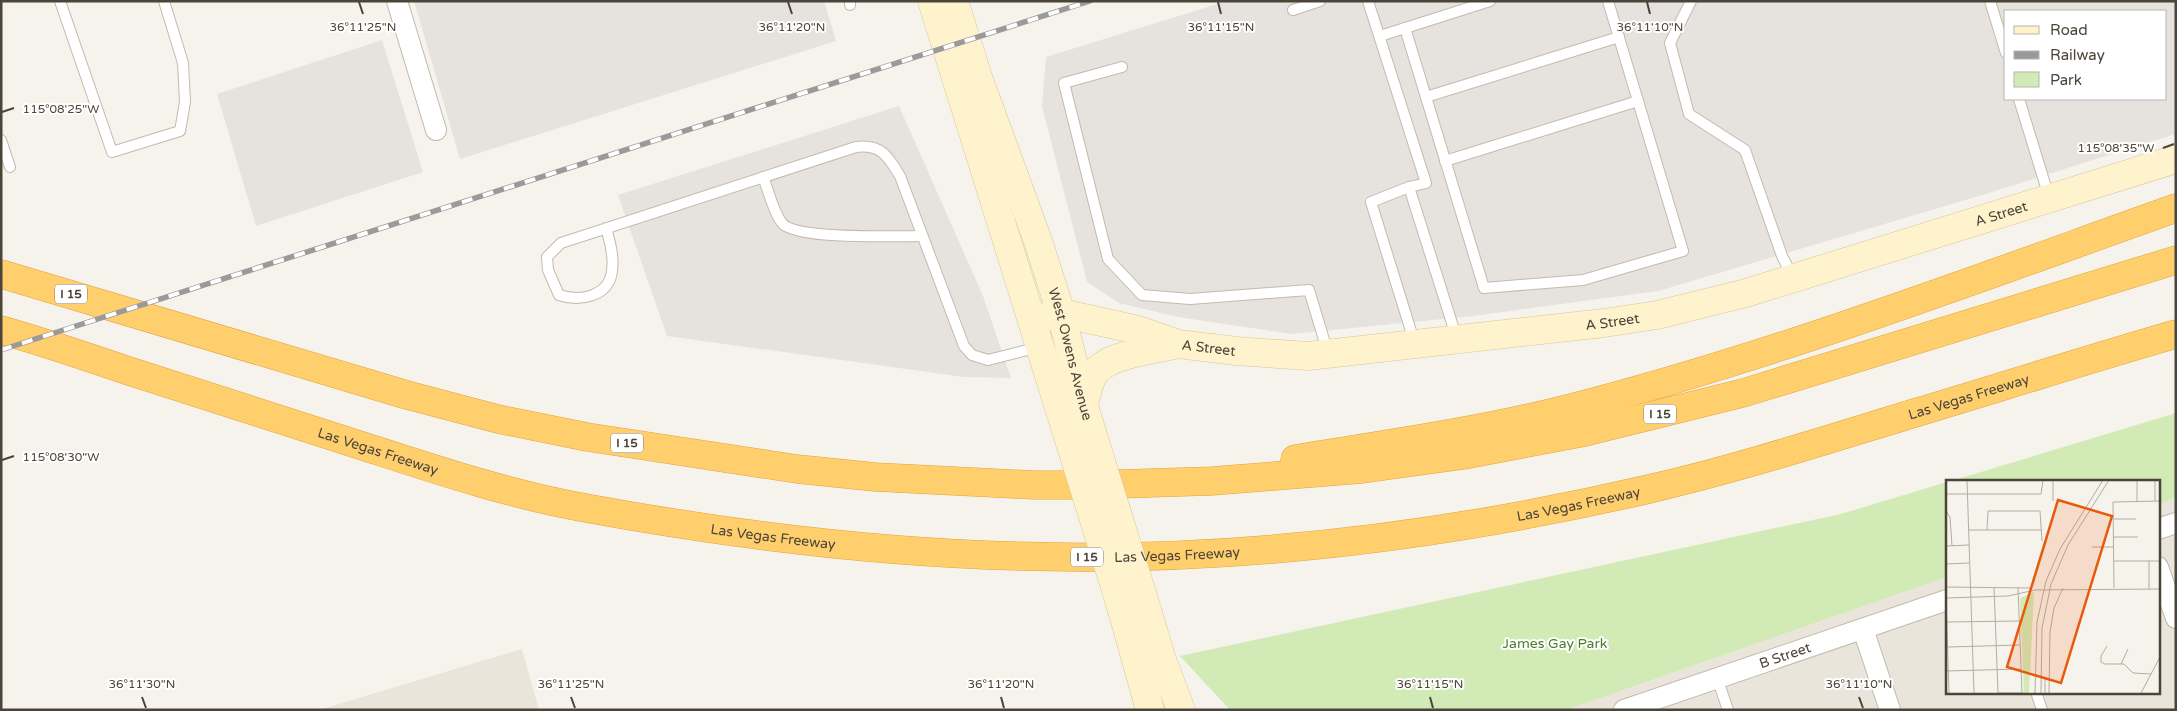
<svg xmlns="http://www.w3.org/2000/svg" width="2177" height="711" viewBox="0 0 2177 711" font-family="'Varela Round',sans-serif">
<rect width="100%" height="100%" fill="#f6f3ec"/>
<!-- residential -->
<g fill="#eae5da">
<polygon points="2176,498 2176,710 1566,710 1947,577 1947,692 2158,692 2158,504"/>
<polygon points="522,649 539,710 319,710"/>
</g>
<!-- industrial -->
<g fill="#e6e2dd" fill-rule="evenodd">
<polygon points="414,1 824,1 836,41 460,159"/>
<path d="M1227,1H2176V134L1979,196L1658,291L1473,316L1292,334L1178,317L1119,303L1087,282L1042,106L1046,57ZM2006,11H2166V99H2006Z"/>
<polygon points="382,40 423,172 256,226 217,94"/>
<polygon points="899,106 983,296 1011,378 964,377 667,336 618,195"/>
</g>
<!-- green -->
<g fill="#d2eab5">
<polygon points="2176,413 2176,498 2158,504 2158,481 1951,481"/>
<polygon points="1947,482 1947,577 1566,710 1230,710 1180,656 1841,514"/>
</g>
<g fill="none" stroke-linecap="round" stroke-linejoin="round">
<defs>
<g id="lane">
<polyline points="60,1 112,152 180,131 185,102 183,63 164,1"/>
<polyline points="850,1 850,5"/>
<polyline points="1368,1 1426,183 1409,187"/>
<polyline points="1691,1 1670,43 1689,114 1745,150 1782,256 1793,277"/>
<polyline points="1990,1 2006,53"/>
<polyline points="1293,10 1320,1"/>
<polyline points="1405,28 1484,288 1583,280 1683,251 1608,1"/>
<polyline points="1380,36 1490,1"/>
<polyline points="1122,67 1064,83 1108,259 1142,295 1190,299 1309,290 1328,353"/>
<polyline points="1426,97 1619,37"/>
<polyline points="2019,99 2049,197"/>
<polyline points="1,140 10,167"/>
<polyline points="1445,161 1638,101"/>
<path d="M763,177C768,189 774,214 782,223C795,240 896,236 922,236"/>
<path d="M606,228C610,242 614,256 612,271C609,297 579,302 559,295L548,270L547,257L561,243L856,147C881,144 888,156 900,176L964,346L972,355L988,360L1039,347"/>
<polyline points="1415,344 1371,202 1409,187 1457,339"/>
<polyline points="1717,678 1728,710"/>
<polyline points="2036,692 2042,710"/>
</g>
<g id="street">
<polyline points="397,1 436,130"/>
<polyline points="2158,529 2176,523"/>
<polyline points="2158,567 2176,618"/>
<polyline points="1863,629 1890,710"/>
<path id="s1" d="M1624,710L1947,600"/>
</g>
<g id="secondary">
<polyline points="932,1 1070,443"/>
<path id="s2" d="M954,1L979,80L1038,241L1061,313L1084,406L1095,442"/>
<path id="s3" d="M1032,320L1061,313L1138,330L1178,344L1236,351L1308,356L1604,323L1657,315L1746,293L2176,159"/>
<path d="M1084,406C1086,395 1089,379 1097,370C1115,353 1155,350 1178,344"/>
<polyline points="1120,603 1150,710"/>
<polyline points="1145,603 1161,657 1181,710"/>
</g>
<g id="highway">
<polyline points="1,274 407,395 498,419 587,437 797,469 875,477 1034,485 1089,485 1212,481 1362,469 1464,455 1585,432 1743,393 2176,260"/>
<path id="s4" d="M1,330C44,342 87,357 129,371C211,397 293,424 375,450C443,472 510,494 580,507C721,533 871,552 1015,556C1227,563 1442,537 1649,489C1740,468 1829,439 1918,412C2004,386 2090,359 2176,334"/>
<path d="M1295,459C1387,444 1481,431 1571,408C1777,355 1976,279 2176,208"/>
</g>
</defs>
<!-- lane casing -->
<use href="#lane" stroke="#c2bbae" stroke-width="12"/>
<!-- street casing -->
<use href="#street" stroke="#c2bbae" stroke-width="22"/>
<!-- secondary casing -->
<use href="#secondary" stroke="#d6c79b" stroke-width="29"/>
<!-- highway casing -->
<use href="#highway" stroke="#e0a43c" stroke-width="29"/>
<!-- lane -->
<use href="#lane" stroke="#fff" stroke-width="10"/>
<!-- street -->
<use href="#street" stroke="#fff" stroke-width="20"/>
<!-- secondary -->
<use href="#secondary" stroke="#fff3cd" stroke-width="28"/>
<!-- highway -->
<use href="#highway" stroke="#ffcf6e" stroke-width="28"/>
<defs>
<polyline id="rail" points="1,350 1090,1"/>
</defs>
<!-- rail casing -->
<use href="#rail" stroke="#9a9a9a" stroke-width="5.5"/>
<!-- rail -->
<use href="#rail" stroke="#fff" stroke-width="4" stroke-dasharray="11" stroke-linecap="butt"/>
<defs>
<g id="secondary-bridge">
<polyline points="1095,442 1145,603"/>
<polyline points="1070,443 1120,603"/>
</g>
</defs>
<!-- secondary-bridge casing -->
<use href="#secondary-bridge" stroke="#d6c79b" stroke-width="29" stroke-linecap="butt"/>
<!-- secondary-bridge -->
<use href="#secondary-bridge" stroke="#fff3cd" stroke-width="28"/>
</g>
<!-- ticks -->
<path fill="none" stroke="#4b4439" stroke-width="2" d="M359,2L363,14M788,2L792,14M1218,2L1221,14M1647,2L1650,14M2,112L14,108M2163,148L2174,144M2,460L14,456M142,697L146,708M571,697L575,708M1001,697L1004,708M1430,697L1433,708M1859,697L1863,708"/>
<g text-anchor="middle" stroke-width="4" stroke-linejoin="round" paint-order="stroke">
<!-- shield labels -->
<g fill="#fff" stroke="#817c74" stroke-width="1">
<rect x="55" y="284.5" width="32" height="19" rx="4"/>
<rect x="1644" y="404.5" width="32" height="19" rx="4"/>
<rect x="611" y="433.5" width="32" height="19" rx="4"/>
<rect x="1071" y="547.5" width="32" height="19" rx="4"/>
</g>
<g font-size="12" font-weight="bold" fill="#4b4439">
<text x="71" y="298">I 15</text>
<text x="1660" y="418">I 15</text>
<text x="627" y="447">I 15</text>
<text x="1087" y="561">I 15</text>
</g>
<!-- street labels -->
<g font-size="14" fill="#4b4439" stroke="#fff">
<text dy="5" stroke="none"><textPath href="#s3" startOffset="992">A Street</textPath></text>
<text dy="5" stroke="none"><textPath href="#s3" startOffset="588">A Street</textPath></text>
<text dy="5" stroke="none"><textPath href="#s3" startOffset="182">A Street</textPath></text>
<text dy="5" stroke="none"><textPath href="#s2" startOffset="372">West Owens Avenue</textPath></text>
<text dy="5" stroke="none"><textPath href="#s4" startOffset="2016">Las Vegas Freeway</textPath></text>
<text dy="5" stroke="none"><textPath href="#s4" startOffset="396">Las Vegas Freeway</textPath></text>
<text dy="5" stroke="none"><textPath href="#s4" startOffset="1611">Las Vegas Freeway</textPath></text>
<text dy="5" stroke="none"><textPath href="#s4" startOffset="801">Las Vegas Freeway</textPath></text>
<text dy="5" stroke="none"><textPath href="#s4" startOffset="1206">Las Vegas Freeway</textPath></text>
<text dy="5" stroke="none"><textPath href="#s1" startOffset="170">B Street</textPath></text>
</g>
<!-- park labels -->
<g font-size="14" fill="#4a7f2a" stroke="#fff">
<text x="1555" y="648">James Gay Park</text>
</g>
</g>
<!-- overview -->
<g transform="translate(1946 480)">
<rect width="214" height="214" fill="#f6f3ec"/>
<path d="M88,112L83,213H78L74,118Z" fill="#d2eab5"/>
<path fill="none" stroke="#b2ada4" stroke-width="1" d="M21,0L28,213M0,14H95L97,0M107,21V0M191,21V0M209,21V0M0,31L4,37L6,66M167,39H190M22,50H96M41,50L42,31H94L96,61M167,57H192M0,66L23,65M146,67H167M168,81H214M0,84L23,83M0,107L84,108M48,107L52,213M72,107L76,213M168,108L167,22L214,21M203,109V81M0,118L3,213M0,118L62,116L89,110L214,109M0,142L74,141M2,167L74,165M159,184H178L187,193L205,194M159,184L155,182V176L161,166M175,184L182,169M0,191L75,189M99,197V213M53,213H76M89,213L91,142L100,101L114,69L157,0M95,213L96,148L105,104L122,65L163,0M103,213L104,152L108,128L117,108M195,213L214,177"/>
<path fill="#e8590c" fill-opacity="0.15" stroke="#e8590c" stroke-width="2.5" d="M112,20L166,36L115,203L61,187Z"/>
<rect width="214" height="214" fill="none" stroke="#4b4439" stroke-width="2.5"/>
</g>
<g font-size="12" text-anchor="middle" fill="#4b4439" stroke="#fff" stroke-width="4" stroke-linejoin="round" paint-order="stroke">
<text x="363" y="31">36°11'25"N</text>
<text x="792" y="31">36°11'20"N</text>
<text x="1221" y="31">36°11'15"N</text>
<text x="1650" y="31">36°11'10"N</text>
<text x="61" y="113">115°08'25"W</text>
<text x="2116" y="152">115°08'35"W</text>
<text x="61" y="461">115°08'30"W</text>
<text x="142" y="688">36°11'30"N</text>
<text x="571" y="688">36°11'25"N</text>
<text x="1001" y="688">36°11'20"N</text>
<text x="1430" y="688">36°11'15"N</text>
<text x="1859" y="688">36°11'10"N</text>
</g>
<!-- border -->
<rect width="2177" height="711" fill="none" stroke="#4b4439" stroke-width="5"/>
<!-- legend -->
<rect x="2004" y="10" width="162" height="90" fill="#ffffff" stroke="#b7b4b0"/>
<rect x="2014" y="26" width="25" height="8" fill="#fff3cd" stroke="#b7b4b0"/>
<text x="2050" y="35" font-size="15" fill="#4b4439">Road</text>
<rect x="2014" y="51" width="25" height="8" fill="#9a9a9a" stroke="#b7b4b0"/>
<text x="2050" y="60" font-size="15" fill="#4b4439">Railway</text>
<rect x="2014" y="72" width="25" height="15" fill="#d2eab5" stroke="#b7b4b0"/>
<text x="2050" y="85" font-size="15" fill="#4b4439">Park</text>
</svg>
